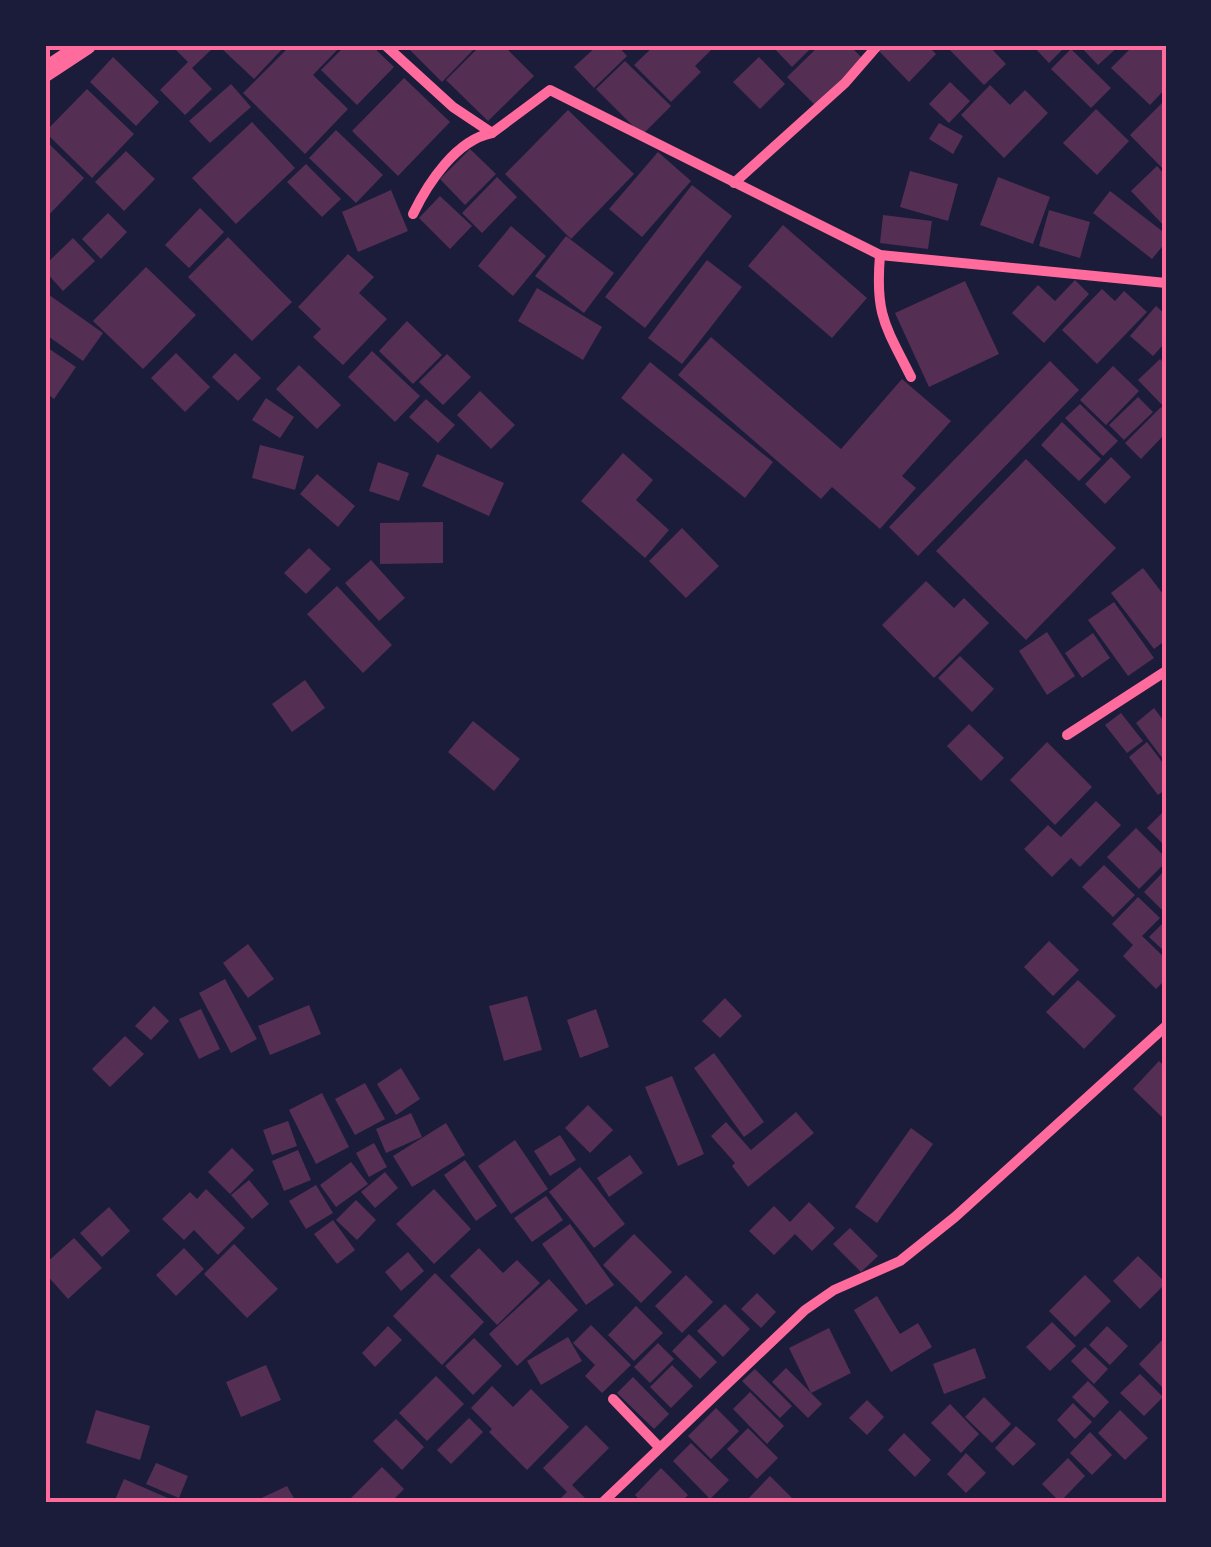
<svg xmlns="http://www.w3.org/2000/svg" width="1211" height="1547" viewBox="0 0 1211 1547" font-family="'Sofia Sans Condensed',sans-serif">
<rect width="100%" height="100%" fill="#1b1b3a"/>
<!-- building -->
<g fill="#542f53">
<polygon points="171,45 208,45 212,49 192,68 212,89 185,115 160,90 188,62"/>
<polygon points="224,45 286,45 254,79 221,48"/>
<polygon points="291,45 342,45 313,75 348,109 305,154 243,93"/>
<polygon points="346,45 371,45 394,67 357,105 321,70"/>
<polygon points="405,45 478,45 442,82"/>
<polygon points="481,45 503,45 534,76 488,121 446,80"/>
<polygon points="598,45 617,45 627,56 594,88 574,67"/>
<polygon points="655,45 716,45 695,66 701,72 671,102 634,65"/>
<polygon points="771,45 814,45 792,67"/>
<polygon points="820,45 849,45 863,59 815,105 787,77"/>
<polygon points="881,45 927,45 936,54 909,82 877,49"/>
<polygon points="945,45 988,45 1006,64 984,85"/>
<polygon points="1032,45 1067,45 1049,63"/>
<polygon points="1079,45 1120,45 1098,65"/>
<polygon points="1134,45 1166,45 1166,88 1150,105 1111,68"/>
<polygon points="1071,49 1111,88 1091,108 1051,69"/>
<polygon points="113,57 159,102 136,126 90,82"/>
<polygon points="759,57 785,84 760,109 733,82"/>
<polygon points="625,61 671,106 642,135 596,89"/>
<polygon points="404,78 450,122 398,176 352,131"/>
<polygon points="950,82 970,101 949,123 929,104"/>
<polygon points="231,84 251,107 210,143 189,121"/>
<polygon points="990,85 1010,105 1025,90 1048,113 1004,158 961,115"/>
<polygon points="87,89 134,134 92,178 45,132"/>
<polygon points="1166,99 1166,172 1130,135"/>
<polygon points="1096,109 1129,141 1097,175 1063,143"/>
<polygon points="568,110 634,174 571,239 505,174"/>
<polygon points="252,122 295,168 236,224 192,178"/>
<polygon points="939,123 963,136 953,154 929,139"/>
<polygon points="336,130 383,175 356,203 309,158"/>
<polygon points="45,140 84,178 45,219"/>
<polygon points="470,149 496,174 465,205 440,179"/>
<polygon points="126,151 155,179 124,211 95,182"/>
<polygon points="658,152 691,181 642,237 609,209"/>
<polygon points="306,164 341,199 322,217 287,182"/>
<polygon points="1157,166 1166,176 1166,228 1131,191"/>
<polygon points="910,171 958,184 948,221 900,207"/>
<polygon points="497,177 517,197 482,233 462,213"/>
<polygon points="998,177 1050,197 1033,244 980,225"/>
<polygon points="692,185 732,216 645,328 605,297"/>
<polygon points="391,190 408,231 358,252 342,212"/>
<polygon points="1110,191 1166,234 1166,242 1152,259 1093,213"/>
<polygon points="440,196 472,226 450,249 419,218"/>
<polygon points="200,208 224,232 189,268 165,245"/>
<polygon points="1049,210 1090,222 1080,258 1039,246"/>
<polygon points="108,213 127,232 101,259 82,239"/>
<polygon points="883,215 932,221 928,249 880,243"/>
<polygon points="783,225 867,298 832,338 748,266"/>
<polygon points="511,226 546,256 513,296 478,266"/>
<polygon points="566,236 614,273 584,313 535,276"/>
<polygon points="228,237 292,302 252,341 188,277"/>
<polygon points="73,238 95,261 63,291 45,271 45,265"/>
<polygon points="348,254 374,277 359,293 387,319 343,365 313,337 321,329 298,307"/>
<polygon points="707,260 742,287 682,364 648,338"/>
<polygon points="146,267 196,315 143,369 93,321"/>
<polygon points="1075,280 1089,294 1044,343 1012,313 1038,285 1055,301"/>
<polygon points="965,281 999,354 929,387 895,313"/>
<polygon points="537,288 602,327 583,360 518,321"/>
<polygon points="1102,289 1115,301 1124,291 1147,312 1097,364 1062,330"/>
<polygon points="45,292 103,333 83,361 45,334"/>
<polygon points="1156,306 1166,315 1166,346 1164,344 1153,356 1130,336"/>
<polygon points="407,321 442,355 413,384 379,351"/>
<polygon points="711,337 841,449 902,379 951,421 902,476 916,488 880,529 832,487 821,499 678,375"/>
<polygon points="45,346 76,367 54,399 45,392"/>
<polygon points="372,351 420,396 395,422 348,377"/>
<polygon points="176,353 210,387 185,412 151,378"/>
<polygon points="235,353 261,378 238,401 212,377"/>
<polygon points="447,354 471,377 443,405 419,382"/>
<polygon points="1160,359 1166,365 1166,409 1138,380"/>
<polygon points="1050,361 1079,390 918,556 889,527"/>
<polygon points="650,362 773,462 745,498 621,398"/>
<polygon points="299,365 341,405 317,429 276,389"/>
<polygon points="1113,366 1139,391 1106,425 1080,400"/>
<polygon points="480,391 515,425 491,449 457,415"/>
<polygon points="1138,397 1153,412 1124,440 1109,425"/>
<polygon points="266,398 294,417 280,438 252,420"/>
<polygon points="426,399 455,425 438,443 409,417"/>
<polygon points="1080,404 1118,441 1103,456 1065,418"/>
<polygon points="1161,407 1166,412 1166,439 1163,436 1141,459 1125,443"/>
<polygon points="1062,422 1101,459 1079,481 1041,445"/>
<polygon points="260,445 304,456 295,490 252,478"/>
<polygon points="623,453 653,480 636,500 669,530 645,558 581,501"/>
<polygon points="437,454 504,483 489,516 422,486"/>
<polygon points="1111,457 1131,477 1105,504 1085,484"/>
<polygon points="1026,459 1116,548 1026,640 936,551"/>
<polygon points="378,462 409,473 399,501 369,491"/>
<polygon points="317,474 355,506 338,527 300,494"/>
<polygon points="443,522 443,563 380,564 380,523"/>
<polygon points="682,528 719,566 686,598 649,561"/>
<polygon points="309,548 331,569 306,594 284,573"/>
<polygon points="371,560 405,598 379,621 345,583"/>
<polygon points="1143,568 1166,598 1166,640 1154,649 1111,593"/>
<polygon points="926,581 954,608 964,598 989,623 934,678 882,625"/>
<polygon points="337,586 392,645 363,673 307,614"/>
<polygon points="1114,602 1154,658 1128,676 1088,620"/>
<polygon points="1047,632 1075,676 1047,695 1019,651"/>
<polygon points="1093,633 1110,658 1082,678 1065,653"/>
<polygon points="960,656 994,689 972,712 938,678"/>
<polygon points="305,680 325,708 292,732 272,704"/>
<polygon points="1154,708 1166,724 1166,763 1136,723"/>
<polygon points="1121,713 1143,741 1127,753 1105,725"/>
<polygon points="473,721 520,759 494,791 448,752"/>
<polygon points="969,724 1004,758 981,781 947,746"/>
<polygon points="1047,742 1092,787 1055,825 1010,780"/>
<polygon points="1147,742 1166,767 1166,789 1158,795 1129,757"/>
<polygon points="1096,801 1121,825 1080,867 1071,858 1052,877 1024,849 1048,825 1061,837"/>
<polygon points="1166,809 1166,847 1147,828"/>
<polygon points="1136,828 1166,858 1166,862 1139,889 1107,857"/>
<polygon points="1104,865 1135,895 1113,917 1082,887"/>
<polygon points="1166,869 1166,914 1144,892"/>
<polygon points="1138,897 1160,918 1142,936 1166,959 1166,979 1156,989 1123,956 1133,945 1112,924"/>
<polygon points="1166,920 1166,953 1149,937"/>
<polygon points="1049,941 1079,970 1053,996 1024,967"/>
<polygon points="248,944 274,979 248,998 223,963"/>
<polygon points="225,979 257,1039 231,1053 199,993"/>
<polygon points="1078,980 1116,1016 1084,1049 1046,1012"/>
<polygon points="527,996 542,1050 504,1061 489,1006"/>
<polygon points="725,998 742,1016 720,1038 702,1021"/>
<polygon points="309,1005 321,1034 270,1055 258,1026"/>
<polygon points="154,1006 169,1021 151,1040 135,1026"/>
<polygon points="201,1009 220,1049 199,1059 179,1019"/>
<polygon points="596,1009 609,1047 580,1058 567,1020"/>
<polygon points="125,1036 144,1054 110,1087 92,1069"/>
<polygon points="714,1053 764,1122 744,1137 694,1068"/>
<polygon points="1159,1061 1166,1068 1166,1121 1133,1089"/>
<polygon points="401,1068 420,1099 396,1115 377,1084"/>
<polygon points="672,1076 704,1154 678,1166 645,1087"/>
<polygon points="365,1083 385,1119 355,1135 335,1099"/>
<polygon points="322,1093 349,1147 316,1164 289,1110"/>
<polygon points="588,1105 613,1130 590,1153 565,1128"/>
<polygon points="796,1112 814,1133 748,1187 732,1166 735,1163 711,1136 726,1122 751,1150"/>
<polygon points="411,1113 422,1137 386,1153 376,1129"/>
<polygon points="288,1121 297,1146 272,1155 263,1130"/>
<polygon points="446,1123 465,1155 412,1187 393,1156"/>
<polygon points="911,1128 933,1144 877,1223 855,1207"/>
<polygon points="560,1135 576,1160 550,1176 534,1151"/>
<polygon points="515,1140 548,1189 511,1214 478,1166"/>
<polygon points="374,1143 387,1167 369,1177 356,1153"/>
<polygon points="232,1148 254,1170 230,1194 208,1172"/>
<polygon points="298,1150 311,1180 284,1191 272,1161"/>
<polygon points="630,1155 643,1173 609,1197 597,1178"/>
<polygon points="465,1160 497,1206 476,1221 444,1175"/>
<polygon points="351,1162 368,1184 336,1207 320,1185"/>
<polygon points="580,1167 625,1224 594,1248 549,1192"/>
<polygon points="385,1172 398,1188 375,1208 361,1192"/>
<polygon points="249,1180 269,1204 252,1219 231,1195"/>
<polygon points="316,1185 333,1213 306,1229 289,1201"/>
<polygon points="206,1189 245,1228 218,1255 194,1230 184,1240 162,1219 190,1192 197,1199"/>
<polygon points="434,1189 471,1229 434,1264 396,1224"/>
<polygon points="546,1196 563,1220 532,1242 514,1218"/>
<polygon points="356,1200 376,1220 357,1240 336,1220"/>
<polygon points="809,1202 835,1228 812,1251 795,1234 774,1255 749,1231 774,1206 790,1222"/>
<polygon points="109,1207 130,1231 102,1257 80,1233"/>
<polygon points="333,1220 355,1250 337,1264 314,1234"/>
<polygon points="570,1224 614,1285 586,1305 542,1244"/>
<polygon points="850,1228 878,1256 861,1272 833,1244"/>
<polygon points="634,1234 672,1272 641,1303 603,1265"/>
<polygon points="74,1238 102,1268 68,1299 45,1273 45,1264"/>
<polygon points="234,1244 278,1289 247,1318 204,1274"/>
<polygon points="184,1248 204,1269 176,1296 156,1275"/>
<polygon points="479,1248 503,1273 517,1260 540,1283 497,1325 450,1276"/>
<polygon points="408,1252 424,1271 401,1291 385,1272"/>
<polygon points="1138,1256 1166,1283 1140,1309 1113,1281"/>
<polygon points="435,1273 484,1322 442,1365 393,1316"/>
<polygon points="686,1275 713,1302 682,1333 655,1306"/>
<polygon points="1085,1275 1111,1301 1075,1337 1049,1311"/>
<polygon points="549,1279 578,1310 517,1366 489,1334"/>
<polygon points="757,1293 776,1312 761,1328 741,1309"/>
<polygon points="877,1296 900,1334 918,1323 932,1347 891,1372 854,1310"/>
<polygon points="725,1304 750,1329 723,1357 697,1331"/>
<polygon points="636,1306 663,1333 634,1361 608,1335"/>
<polygon points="1052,1322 1076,1346 1050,1371 1026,1347"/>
<polygon points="591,1325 631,1365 602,1393 585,1376 595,1365 573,1343"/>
<polygon points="388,1326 402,1340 375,1367 362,1353"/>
<polygon points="1107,1326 1128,1346 1110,1365 1089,1345"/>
<polygon points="829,1328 851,1373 811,1393 789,1348"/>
<polygon points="689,1334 717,1362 700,1379 672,1351"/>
<polygon points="568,1337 582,1361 541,1385 527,1361"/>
<polygon points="474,1338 502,1366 473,1395 445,1366"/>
<polygon points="1162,1340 1166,1345 1166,1391 1139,1364"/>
<polygon points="658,1343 674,1359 650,1383 634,1367"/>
<polygon points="1085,1347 1108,1369 1094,1384 1071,1361"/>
<polygon points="975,1348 986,1378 944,1394 933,1364"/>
<polygon points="266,1365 281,1400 241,1417 226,1382"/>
<polygon points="672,1365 693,1386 671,1408 650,1387"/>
<polygon points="786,1368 822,1404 808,1418 772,1382"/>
<polygon points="755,1369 792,1406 780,1418 742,1381"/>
<polygon points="1140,1374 1163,1397 1144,1416 1120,1393"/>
<polygon points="436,1376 464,1404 427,1441 399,1413"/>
<polygon points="633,1377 669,1414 654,1429 617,1393"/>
<polygon points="1088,1381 1109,1402 1094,1418 1072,1397"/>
<polygon points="492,1386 513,1407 531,1389 569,1427 527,1470 489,1432 492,1429 471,1408"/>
<polygon points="750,1392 784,1426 767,1444 733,1409"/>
<polygon points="984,1397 1011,1424 992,1443 965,1417"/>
<polygon points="867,1400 884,1417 867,1435 849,1418"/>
<polygon points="1073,1403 1092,1422 1075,1439 1057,1420"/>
<polygon points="950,1404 979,1434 961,1453 931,1423"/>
<polygon points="716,1408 739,1431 711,1459 688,1436"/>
<polygon points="96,1410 150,1426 140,1460 86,1443"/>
<polygon points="1120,1410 1148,1438 1125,1460 1098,1433"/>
<polygon points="469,1418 483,1432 451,1464 437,1450"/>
<polygon points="396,1419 424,1447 402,1470 373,1441"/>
<polygon points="586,1425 609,1448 572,1485 589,1502 557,1502 567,1492 543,1468"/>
<polygon points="1016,1426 1036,1444 1013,1466 995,1448"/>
<polygon points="748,1428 778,1458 757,1479 727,1449"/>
<polygon points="1090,1432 1112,1455 1092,1475 1070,1453"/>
<polygon points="904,1433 931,1460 915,1477 888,1450"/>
<polygon points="691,1443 729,1480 710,1499 673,1461"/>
<polygon points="966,1453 986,1473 966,1493 947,1474"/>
<polygon points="1068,1458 1085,1476 1060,1502 1042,1484"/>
<polygon points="156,1463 188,1476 179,1498 146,1484"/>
<polygon points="382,1467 404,1489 391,1502 354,1502 351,1498"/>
<polygon points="661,1468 688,1495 681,1502 642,1502 635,1495"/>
<polygon points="770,1476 796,1502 745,1502"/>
<polygon points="124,1479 177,1502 114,1502"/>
<polygon points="287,1486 296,1502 253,1502"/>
</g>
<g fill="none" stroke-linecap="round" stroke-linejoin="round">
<!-- minor -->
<g stroke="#ff6b9d" stroke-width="10">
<polyline points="385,45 453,107 492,133 550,90 880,255 1166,283"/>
<polyline points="734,183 845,83 878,45"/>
<path d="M413,214C428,183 456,140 492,133"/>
<path d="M880,255C875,315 885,325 911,377"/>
<polyline points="1067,735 1166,671"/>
<polyline points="613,1399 658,1446"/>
<polyline points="603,1502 805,1310 834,1290 900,1261 955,1217 1166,1026"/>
</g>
<!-- secondary -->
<polyline stroke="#ff6b9d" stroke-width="20" points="45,72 86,45"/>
</g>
<!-- border -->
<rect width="1211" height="1547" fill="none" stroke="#1b1b3a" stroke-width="95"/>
<rect x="48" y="48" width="1116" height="1452" fill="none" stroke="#ff6b9d" stroke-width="4"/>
</svg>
